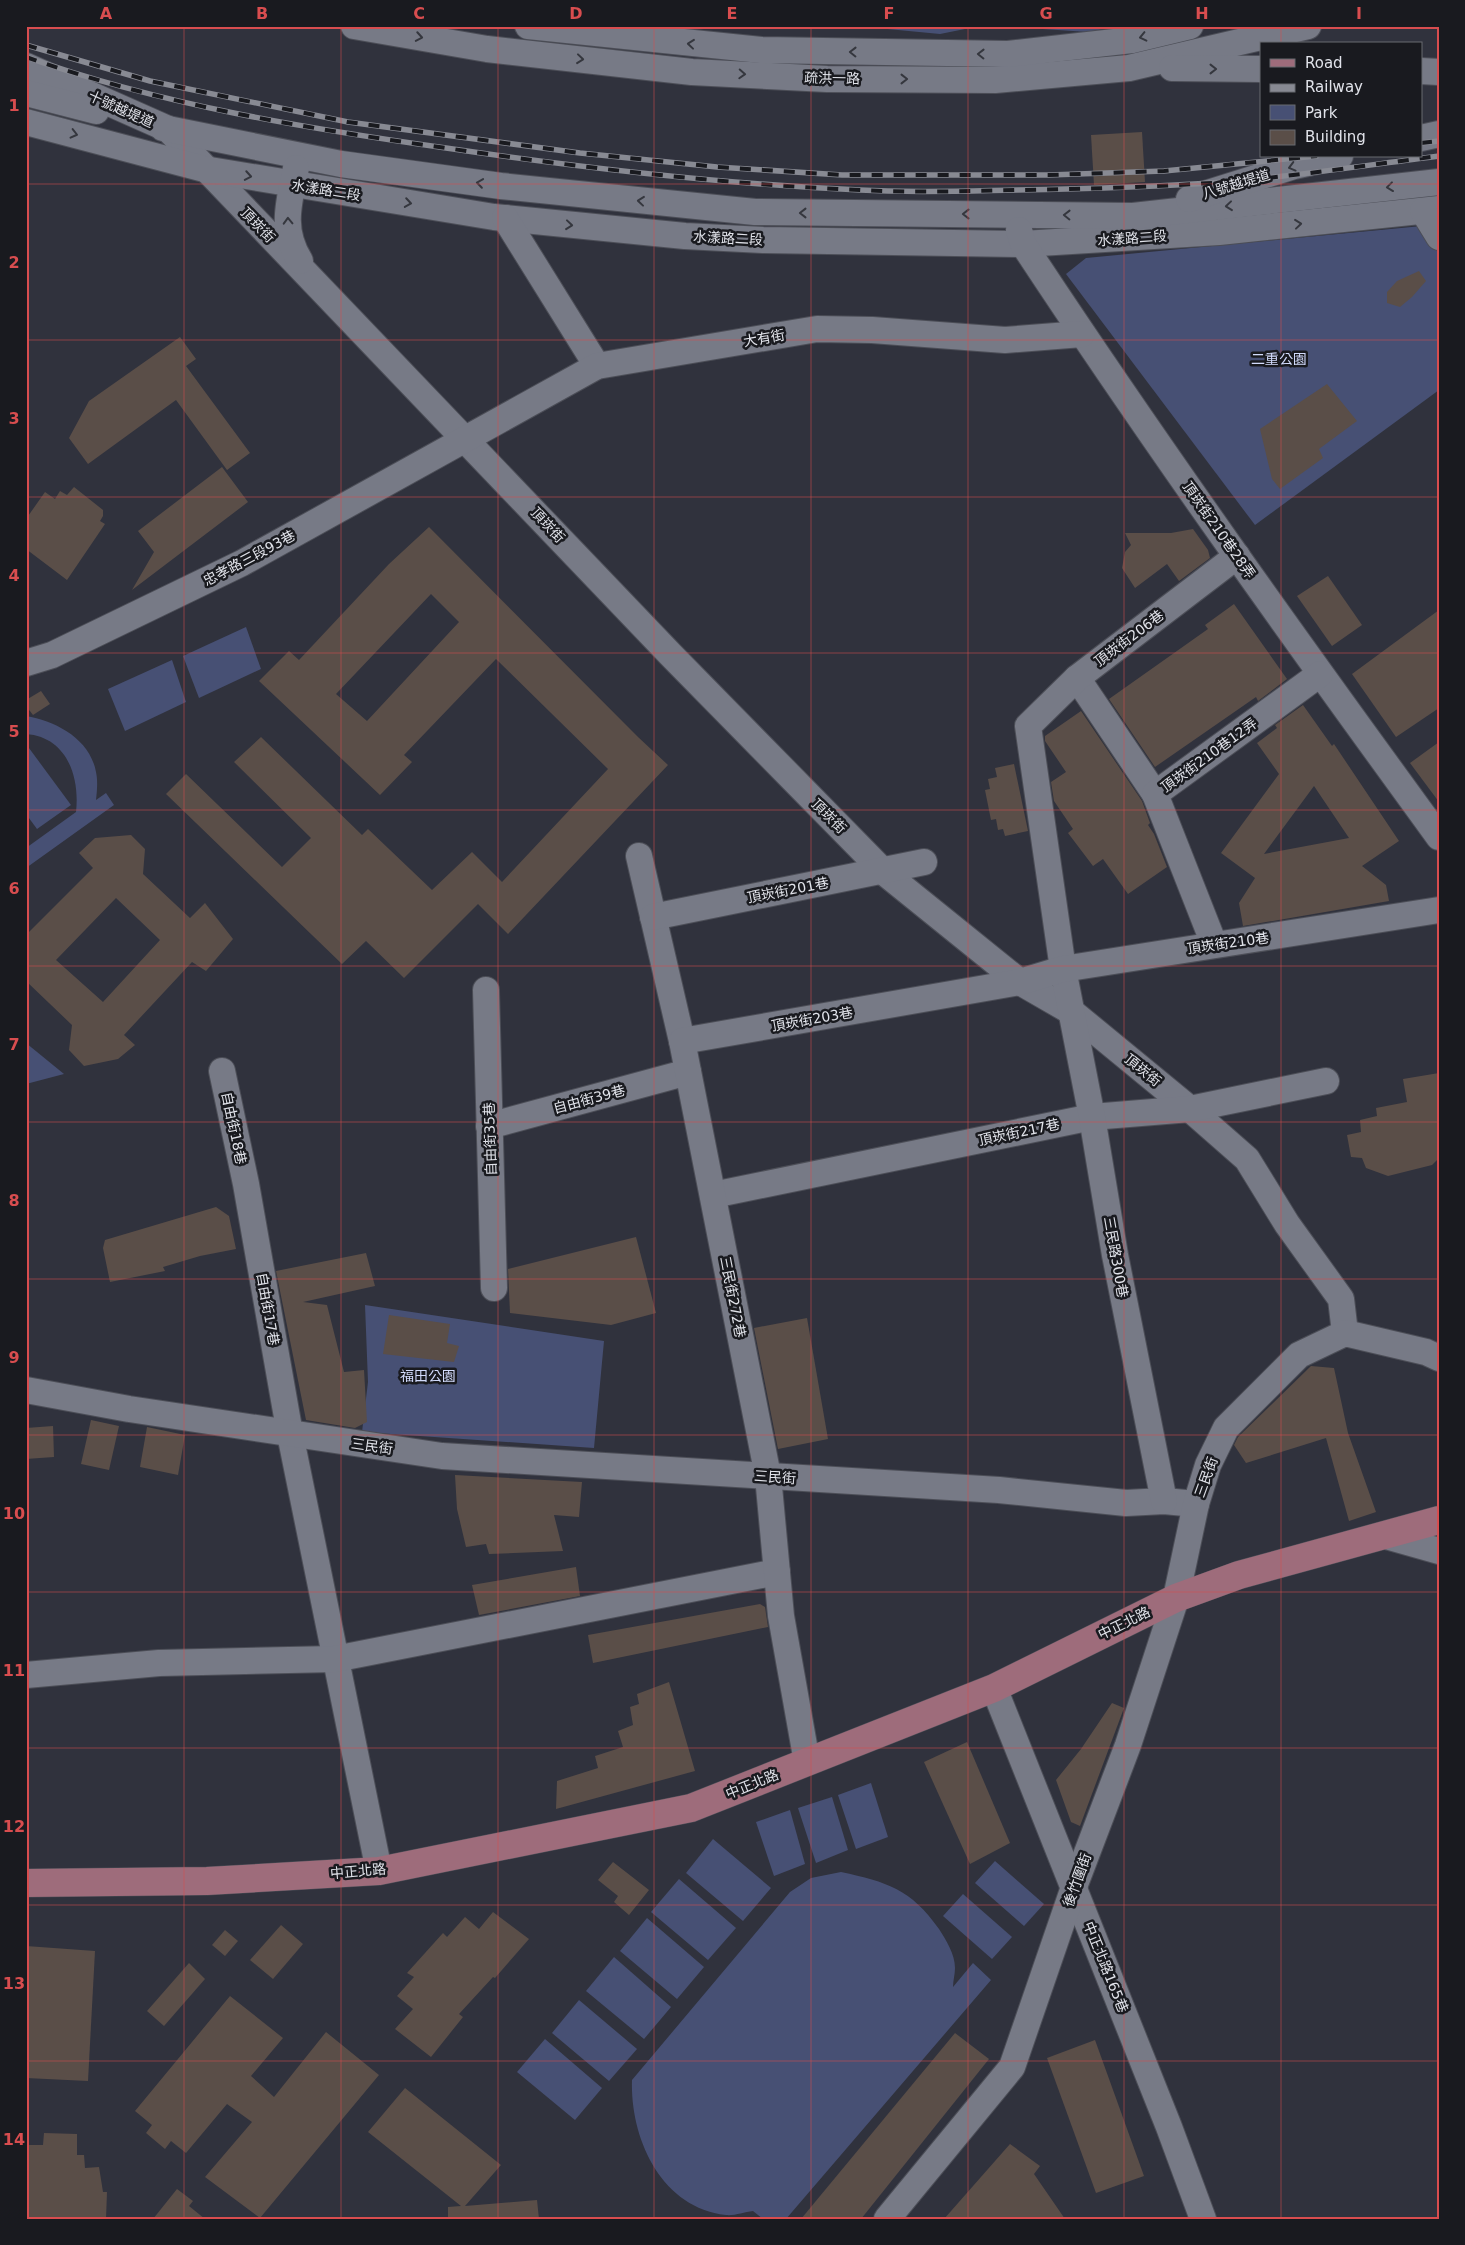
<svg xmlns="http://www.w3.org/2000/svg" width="1465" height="2245" viewBox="0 0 1465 2245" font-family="'DejaVu Sans','Noto Sans TC',sans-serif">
<rect width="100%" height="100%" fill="#30323d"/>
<!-- green -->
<g fill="#475074">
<polygon points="856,26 980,26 940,34"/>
<polygon points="995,26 1119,26 1088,32"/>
<polygon points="1422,226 1439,254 1439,390 1255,525 1066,274 1086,258"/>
<polygon points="246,627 261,669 199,698 183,656"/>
<polygon points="172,660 186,702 125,731 108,689"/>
<path d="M26,716C56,721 90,739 96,772C98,781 97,791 96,800L106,793L114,805L26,868V848L76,812C80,777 67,737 26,734Z"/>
<polygon points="26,744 71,805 37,829 26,814"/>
<polygon points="26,1043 64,1074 26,1084"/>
<polygon points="365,1305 604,1341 594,1448 362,1432 368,1382"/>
<polygon points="871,1783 888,1837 856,1849 838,1795"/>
<polygon points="832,1797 848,1850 816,1863 798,1808"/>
<polygon points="790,1810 805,1864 774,1876 756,1822"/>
<polygon points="713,1839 771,1888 743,1921 686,1873"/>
<polygon points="995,1861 1044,1904 1024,1926 975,1883"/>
<path d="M841,1872C887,1882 911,1889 939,1929C946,1940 955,1954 955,1968C955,1974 953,1981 953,1987L973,1963L991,1980L786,2219H763L753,2211C744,2212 734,2216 726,2215C661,2208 630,2138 632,2080L790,1892L811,1878Z"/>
<polygon points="679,1879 736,1928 708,1960 651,1912"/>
<polygon points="963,1894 1012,1937 992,1959 943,1916"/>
<polygon points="647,1918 704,1967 677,1999 620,1951"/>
<polygon points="614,1957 671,2007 644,2039 586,1991"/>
<polygon points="579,2000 637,2049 609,2081 552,2033"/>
<polygon points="545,2039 602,2088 575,2120 517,2072"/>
</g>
<!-- building -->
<g fill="#5a4e48" fill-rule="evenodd">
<polygon points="1142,132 1145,182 1094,185 1091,135"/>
<polygon points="1419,271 1426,281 1412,297 1400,307 1387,303 1387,292 1397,281"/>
<polygon points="180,337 196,359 186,366 250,453 227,470 176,400 88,464 69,438 89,401"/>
<polygon points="1327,384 1357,421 1319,449 1323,458 1280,489 1272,479 1260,429"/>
<polygon points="222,467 248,502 132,590 154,552 138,531"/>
<polygon points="74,487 103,510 103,516 100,521 105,524 67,580 26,549 26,519 45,492 55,499 60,491 67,495"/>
<path d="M429,527L638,737L668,765L508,934L478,904L404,978L366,941L342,964L166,794L186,774L282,867L311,838L234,762L261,737L362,835L368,829L432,890L472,852L502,882L608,769L496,659L404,755L412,762L380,795L259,681L289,651L299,660L389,564ZM431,594L459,622L367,721L336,694Z"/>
<polygon points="1193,529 1208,550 1210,558 1179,581 1167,564 1135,588 1122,568 1125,552 1131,545 1125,533 1171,533"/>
<polygon points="1328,576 1362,625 1332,646 1297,596"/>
<polygon points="1234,604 1287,679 1258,701 1256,697 1155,767 1109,699 1208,629 1205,625"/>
<polygon points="1439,610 1439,708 1396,737 1352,674"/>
<polygon points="41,691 50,704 33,715 26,706 26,700"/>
<path d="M1303,705L1332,746L1334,744L1399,841L1362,866L1386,885L1389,901L1243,926L1239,903L1255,878L1221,853L1279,774L1257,743L1277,728L1275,725ZM1314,786L1349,838L1264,854Z"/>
<polygon points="1081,711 1142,801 1150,823 1148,825 1154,834 1167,867 1128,894 1103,859 1093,866 1068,833 1073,829 1054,801 1051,782 1066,772 1045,741 1045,736"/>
<polygon points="1439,742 1439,802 1410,763"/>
<polygon points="1014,764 1028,831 1005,836 1003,829 998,830 996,819 991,820 985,790 990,789 988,779 997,777 995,768"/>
<path d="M131,835L145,849L143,874L190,918L205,903L233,939L206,971L192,962L124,1035L135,1045L118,1059L84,1066L69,1050L72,1025L26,981V935L93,868L79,853L95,838ZM116,898L160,940L103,1002L56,960Z"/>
<polygon points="1439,1073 1439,1158 1432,1165 1388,1176 1366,1168 1362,1158 1351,1157 1347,1135 1361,1132 1360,1120 1377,1116 1376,1108 1407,1102 1403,1079"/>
<polygon points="216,1207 229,1216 236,1249 200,1256 163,1267 165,1271 110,1282 103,1248 105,1240"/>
<polygon points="636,1237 656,1313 611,1325 510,1313 508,1269"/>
<polygon points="366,1253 375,1286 303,1302 327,1305 344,1372 364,1370 367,1422 355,1428 306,1420 276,1271"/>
<polygon points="389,1315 450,1324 447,1343 459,1346 454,1362 383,1354"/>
<polygon points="807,1318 828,1439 778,1449 754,1328"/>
<polygon points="1311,1366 1334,1368 1348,1433 1376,1512 1349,1521 1326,1438 1246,1463 1234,1445 1238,1437"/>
<polygon points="91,1420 119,1426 109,1470 81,1464"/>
<polygon points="53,1426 54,1457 26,1459 26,1428"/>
<polygon points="147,1427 185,1435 178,1475 140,1467"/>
<polygon points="455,1475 582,1482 579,1517 554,1515 563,1551 489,1554 486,1544 466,1547 457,1509"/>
<polygon points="576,1567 580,1596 479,1615 472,1585"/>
<polygon points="760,1604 765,1607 768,1627 593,1663 588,1635"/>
<polygon points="669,1682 695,1771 556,1809 557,1781 598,1768 595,1756 623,1747 618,1731 633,1725 630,1707 639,1704 637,1694"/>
<polygon points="1112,1703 1124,1708 1080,1826 1071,1822 1056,1780 1081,1749"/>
<polygon points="967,1742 1010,1843 970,1864 924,1762"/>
<polygon points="613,1862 649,1890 629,1915 614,1902 618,1896 598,1880"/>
<polygon points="493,1912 529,1939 495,1978 493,1977 459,2014 463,2017 431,2057 395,2029 413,2009 397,1996 414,1977 407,1973 443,1933 447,1937 465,1917 479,1929"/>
<polygon points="281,1925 303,1944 273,1979 250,1960"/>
<polygon points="225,1930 238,1941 225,1956 212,1945"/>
<polygon points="26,1946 95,1951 88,2081 26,2078"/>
<polygon points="189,1963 205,1979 164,2026 147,2011"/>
<polygon points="230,1996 283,2038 251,2076 274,2097 326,2032 379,2075 260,2218 205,2177 252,2122 227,2104 186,2153 171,2141 165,2149 146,2133 152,2125 135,2111"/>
<polygon points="955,2033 989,2059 861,2219 801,2219"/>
<polygon points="1095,2040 1144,2176 1096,2193 1047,2058"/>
<polygon points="405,2088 501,2165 465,2206 537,2200 539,2219 448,2219 448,2207 461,2206 368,2132"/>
<polygon points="44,2133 77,2134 77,2155 84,2155 85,2168 99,2167 103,2192 107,2192 106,2219 26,2219 26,2145 43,2145"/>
<polygon points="1010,2144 1040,2166 1034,2174 1065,2219 944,2219"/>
<polygon points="177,2189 193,2201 189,2206 205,2219 153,2219"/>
</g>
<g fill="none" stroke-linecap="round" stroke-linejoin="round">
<defs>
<g id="minor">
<polyline points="354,26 487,49 692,72 827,79 995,80 1129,68 1308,26"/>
<polyline points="528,26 761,50 1008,54 1132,40 1190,26"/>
<polyline points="26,66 168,129 670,654 885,873 1020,982 1072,1012 1190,1109 1247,1159 1287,1224 1341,1299 1345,1333"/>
<polyline points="1172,68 1261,69"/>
<polyline points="1421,71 1439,72"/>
<polyline points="26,93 96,111"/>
<polyline points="26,122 204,169 494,217 685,236 763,240 1023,244 1219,232 1439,209"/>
<polyline points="163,128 341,164 501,186 755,212 1133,216 1439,182"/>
<polyline points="1421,138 1439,134"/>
<path d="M296,168C289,202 280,229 300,261"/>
<polyline points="1189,199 1294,166 1340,156"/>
<polyline points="1423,211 1439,237"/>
<polyline points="505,218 597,366"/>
<path d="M1019,230L1023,244C1156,446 1297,642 1439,837"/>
<polyline points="26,663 52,655 242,563 597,366 817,329 872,330 1005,340 1082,334"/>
<polyline points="1077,678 1155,794"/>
<polyline points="639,856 682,1041"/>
<polyline points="653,917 924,862"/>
<polyline points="1214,944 1155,794 1320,674"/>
<polyline points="486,990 494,1288"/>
<polyline points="222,1071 246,1184 290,1434 379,1871"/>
<polyline points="489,1126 688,1072"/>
<polyline points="713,1195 1092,1117 1190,1109 1326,1081"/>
<polyline points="26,1390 129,1409 442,1456 999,1490 1126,1503 1164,1501 1196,1504"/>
<polyline points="1164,1501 1115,1255 1092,1117 1063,969 1028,726 1077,678 1237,556"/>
<polyline points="1386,1536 1439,1551"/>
<polyline points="26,1675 159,1663 335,1659 777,1572"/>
<polyline points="994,1688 1169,2127 1203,2219"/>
<polyline points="807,1762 781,1616 768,1476 682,1041 1020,982 1063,969 1439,910"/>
<polyline points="887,2219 1012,2067 1074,1887 1128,1745 1176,1598 1196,1504 1208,1465 1226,1428 1299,1355 1345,1333 1426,1352 1439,1358"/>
</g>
<polyline id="major" points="26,1883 207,1881 379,1871 691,1808 994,1688 1176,1598 1239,1575 1439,1520"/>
</defs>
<!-- minor casing -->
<use href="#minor" stroke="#4c4e57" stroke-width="28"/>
<!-- major casing -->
<use href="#major" stroke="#4c4e57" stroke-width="29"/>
<!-- minor -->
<use href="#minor" stroke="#777a86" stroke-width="26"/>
<!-- major -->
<use href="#major" stroke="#9e6c7b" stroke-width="28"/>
<defs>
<g id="rail">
<polyline points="26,45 150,81 348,122 580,153 717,167 842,175 1049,175 1164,171 1317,156"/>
<path d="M26,57C162,105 304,128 446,148C583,168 721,184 860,190C912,193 965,191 1017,190C1086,189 1156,187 1225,182C1297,176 1368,165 1439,156"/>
<polyline points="1421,143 1439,141"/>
</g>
</defs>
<!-- rail casing -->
<use href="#rail" stroke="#888a93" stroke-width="5.5"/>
<!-- rail -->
<use href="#rail" stroke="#191a1f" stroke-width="4" stroke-dasharray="11" stroke-linecap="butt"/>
</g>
<!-- one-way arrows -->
<defs><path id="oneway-chevron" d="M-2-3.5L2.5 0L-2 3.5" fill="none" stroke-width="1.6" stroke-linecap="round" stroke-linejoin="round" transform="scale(1.25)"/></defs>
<g stroke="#35373e">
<use href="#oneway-chevron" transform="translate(419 37) rotate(10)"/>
<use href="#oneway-chevron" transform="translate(1143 37) rotate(167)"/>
<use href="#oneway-chevron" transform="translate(691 44) rotate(-174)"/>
<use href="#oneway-chevron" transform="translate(853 52) rotate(-179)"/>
<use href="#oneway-chevron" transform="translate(981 54) rotate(-179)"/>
<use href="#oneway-chevron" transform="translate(580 59) rotate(6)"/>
<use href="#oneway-chevron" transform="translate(1213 69)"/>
<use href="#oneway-chevron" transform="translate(742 74) rotate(3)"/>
<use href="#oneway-chevron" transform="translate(904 79)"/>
<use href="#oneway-chevron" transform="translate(74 134) rotate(14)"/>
<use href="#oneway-chevron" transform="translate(1292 167) rotate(165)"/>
<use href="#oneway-chevron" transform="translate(248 176) rotate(10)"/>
<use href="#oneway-chevron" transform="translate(480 183) rotate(-172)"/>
<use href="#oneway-chevron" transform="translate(1390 187) rotate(173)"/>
<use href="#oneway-chevron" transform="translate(641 201) rotate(-174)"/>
<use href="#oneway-chevron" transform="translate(408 203) rotate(9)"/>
<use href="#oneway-chevron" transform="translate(1229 206) rotate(174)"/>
<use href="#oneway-chevron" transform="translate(803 213) rotate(-180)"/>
<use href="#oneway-chevron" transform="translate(966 214) rotate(-180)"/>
<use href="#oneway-chevron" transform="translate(1067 215) rotate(-179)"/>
<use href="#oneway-chevron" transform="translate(288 221) rotate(-92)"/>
<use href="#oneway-chevron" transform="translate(1298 224) rotate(-6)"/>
<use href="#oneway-chevron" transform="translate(569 225) rotate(6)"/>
</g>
<!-- grid -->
<path fill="none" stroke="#d84d4f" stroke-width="1" stroke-opacity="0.55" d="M184,26V2219M341,26V2219M498,26V2219M654,26V2219M811,26V2219M968,26V2219M1124,26V2219M1281,26V44M1281,156V2219M26,184H1439M26,340H1439M26,497H1439M26,653H1439M26,810H1439M26,966H1439M26,1122H1439M26,1279H1439M26,1435H1439M26,1592H1439M26,1748H1439M26,1905H1439M26,2061H1439"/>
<g text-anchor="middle" stroke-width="5" stroke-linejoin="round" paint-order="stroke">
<!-- street labels -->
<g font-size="14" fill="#e1e3ea" stroke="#191a1f">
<text transform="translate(832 78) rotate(1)" y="5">疏洪一路</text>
<text transform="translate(121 109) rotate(24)" y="5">十號越堤道</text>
<text transform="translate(1236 184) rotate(-17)" y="5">八號越堤道</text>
<text transform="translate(326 190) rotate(9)" y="5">水漾路二段</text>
<text transform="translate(258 225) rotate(46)" y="5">頂崁街</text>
<text transform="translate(728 238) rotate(3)" y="5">水漾路二段</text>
<text transform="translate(1132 238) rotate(-4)" y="5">水漾路二段</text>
<text transform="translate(764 338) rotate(-10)" y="5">大有街</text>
<text transform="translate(548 525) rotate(47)" y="5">頂崁街</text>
<text transform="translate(1219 530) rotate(55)" y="5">頂崁街210巷28弄</text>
<text transform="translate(249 558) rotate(-28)" y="5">忠孝路三段93巷</text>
<text transform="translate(1129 638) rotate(-37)" y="5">頂崁街206巷</text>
<text transform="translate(1209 755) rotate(-36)" y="5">頂崁街210巷12弄</text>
<text transform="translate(829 816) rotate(45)" y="5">頂崁街</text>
<text transform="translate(788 890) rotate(-11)" y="5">頂崁街201巷</text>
<text transform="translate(1228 943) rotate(-8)" y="5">頂崁街210巷</text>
<text transform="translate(812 1019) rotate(-10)" y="5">頂崁街203巷</text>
<text transform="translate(1143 1070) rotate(39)" y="5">頂崁街</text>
<text transform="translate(589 1099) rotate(-15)" y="5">自由街39巷</text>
<text transform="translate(234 1128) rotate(78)" y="5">自由街18巷</text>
<text transform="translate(1019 1132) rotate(-12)" y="5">頂崁街217巷</text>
<text transform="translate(490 1139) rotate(-92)" y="5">自由街35巷</text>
<text transform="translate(1116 1257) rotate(80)" y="5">三民路300巷</text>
<text transform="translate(733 1297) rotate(79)" y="5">三民街272巷</text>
<text transform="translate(268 1309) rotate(80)" y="5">自由街17巷</text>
<text transform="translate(372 1446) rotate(8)" y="5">三民街</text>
<text transform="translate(775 1477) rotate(4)" y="5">三民街</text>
<text transform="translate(1206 1477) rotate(-70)" y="5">三民街</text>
<text transform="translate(1124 1623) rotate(-26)" y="5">中正北路</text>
<text transform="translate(752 1784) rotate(-22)" y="5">中正北路</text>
<text transform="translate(358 1871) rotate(-5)" y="5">中正北路</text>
<text transform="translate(1077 1880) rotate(-70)" y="5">後竹圍街</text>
<text transform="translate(1106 1967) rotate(68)" y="5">中正北路165巷</text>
</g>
<!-- park labels -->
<g font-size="14" fill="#d2dbfc" stroke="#191a1f">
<text x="1279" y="364">二重公園</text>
<text x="428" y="1381">福田公園</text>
</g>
</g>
<!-- border -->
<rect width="1465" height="2245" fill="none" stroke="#191a1f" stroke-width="55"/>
<!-- legend -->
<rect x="1260" y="42" width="162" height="115" fill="#191a1f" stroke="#696a70"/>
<rect x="1270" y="59" width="25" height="8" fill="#9e6c7b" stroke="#696a70"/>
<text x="1305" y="68" font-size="15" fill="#e1e3ea">Road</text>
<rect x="1270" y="84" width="25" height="8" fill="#888a93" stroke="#696a70"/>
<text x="1305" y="92" font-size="15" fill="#e1e3ea">Railway</text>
<rect x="1270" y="105" width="25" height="15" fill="#475074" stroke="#696a70"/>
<text x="1305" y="118" font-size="15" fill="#e1e3ea">Park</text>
<rect x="1270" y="130" width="25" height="15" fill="#5a4e48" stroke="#696a70"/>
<text x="1305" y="142" font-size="15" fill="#e1e3ea">Building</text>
<rect x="28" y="28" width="1410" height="2190" fill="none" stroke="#d84d4f" stroke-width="2"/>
<g font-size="16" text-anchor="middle" font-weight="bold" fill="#d84d4f">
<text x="106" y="19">A</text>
<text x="262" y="19">B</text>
<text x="419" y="19">C</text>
<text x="576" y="19">D</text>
<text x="732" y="19">E</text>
<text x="889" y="19">F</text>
<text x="1046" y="19">G</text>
<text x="1202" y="19">H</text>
<text x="1359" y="19">I</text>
<text x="14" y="111">1</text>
<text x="14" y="268">2</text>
<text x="14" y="424">3</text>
<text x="14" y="581">4</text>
<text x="14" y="737">5</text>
<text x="14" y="894">6</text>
<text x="14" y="1050">7</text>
<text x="14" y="1206">8</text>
<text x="14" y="1363">9</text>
<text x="14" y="1519">10</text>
<text x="14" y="1676">11</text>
<text x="14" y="1832">12</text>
<text x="14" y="1989">13</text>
<text x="14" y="2145">14</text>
</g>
</svg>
